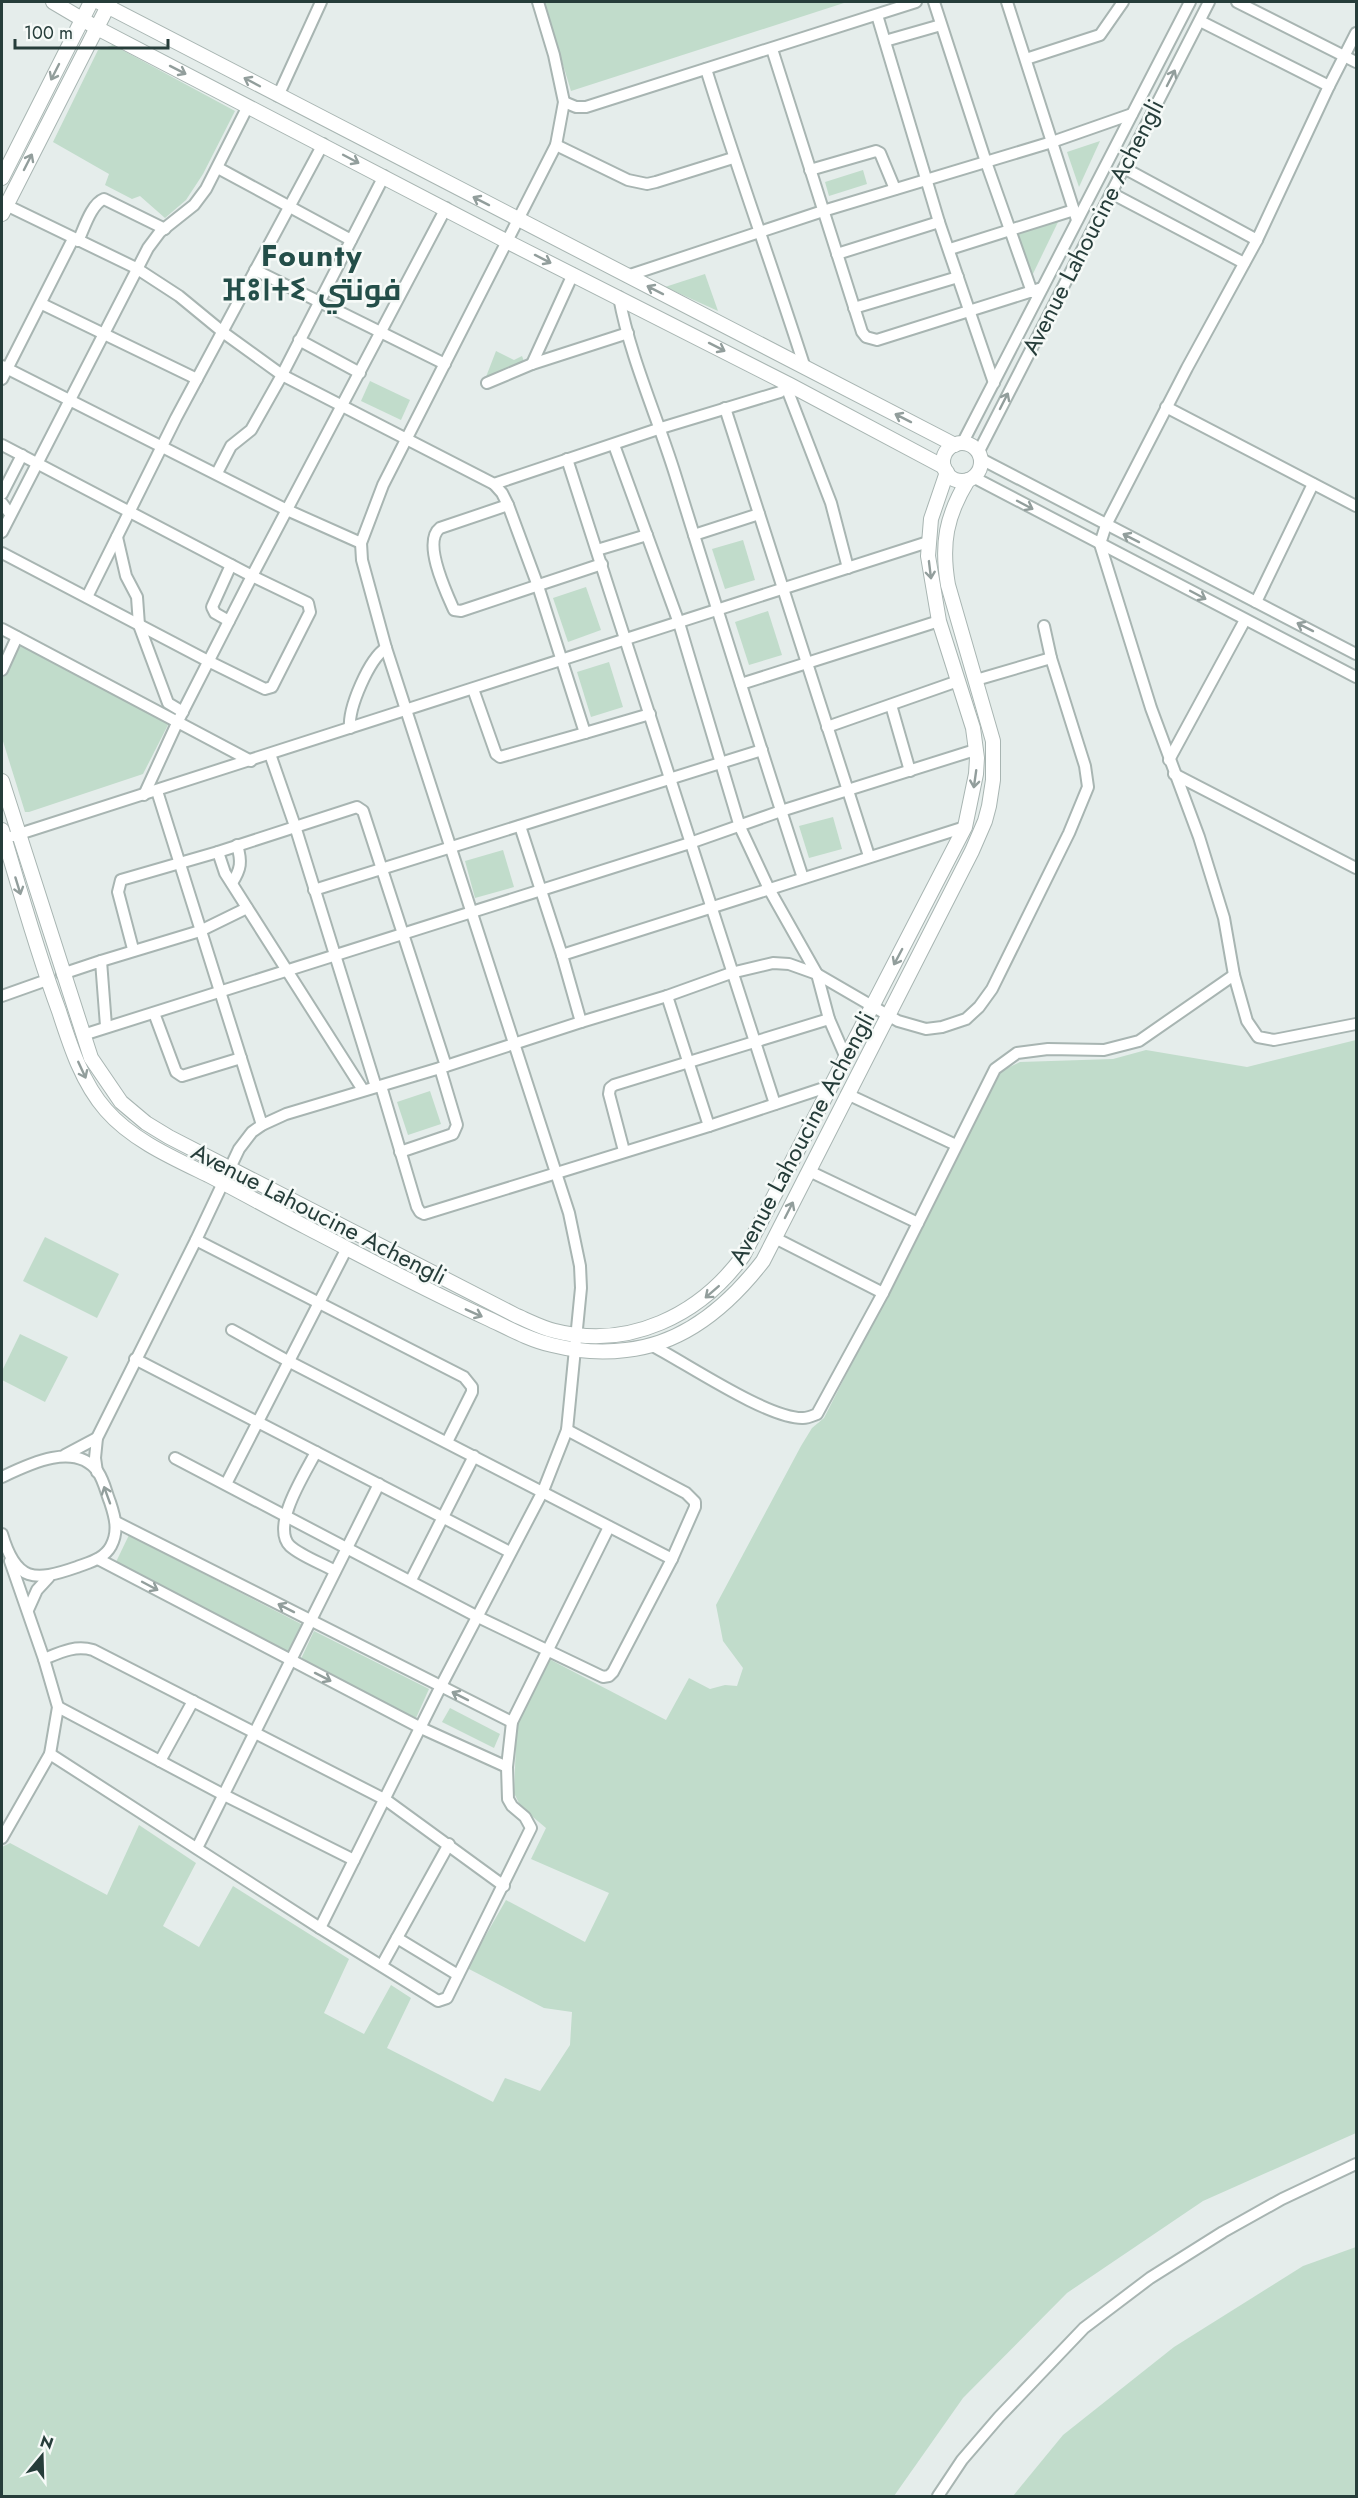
<svg xmlns="http://www.w3.org/2000/svg" width="1358" height="2498" viewBox="0 0 1358 2498" font-family="Jost,Cairo,'Noto Sans Tifinagh',sans-serif">
<rect width="100%" height="100%" fill="#e5edeb"/>
<!-- green -->
<g fill="#c1dccb">
<polygon points="544,2 847,2 571,91"/>
<polygon points="113,45 235,111 203,174 186,200 165,218 140,196 132,199 105,185 109,174 53,142 98,50"/>
<polygon points="1100,141 1079,187 1067,152"/>
<polygon points="863,170 867,184 829,196 825,182"/>
<polygon points="1059,220 1029,282 1013,236"/>
<polygon points="705,274 718,311 665,287"/>
<polygon points="496,351 514,360 522,356 525,364 484,382"/>
<polygon points="370,381 410,400 401,420 361,401"/>
<polygon points="743,540 755,580 725,589 712,549"/>
<polygon points="586,587 601,630 568,642 553,598"/>
<polygon points="768,611 782,655 749,665 735,622"/>
<polygon points="21,645 170,721 143,774 29,812 25,812 2,738 2,679"/>
<polygon points="609,662 623,707 591,717 577,672"/>
<polygon points="833,817 842,849 809,858 799,826"/>
<polygon points="503,850 514,887 475,898 465,861"/>
<polygon points="1356,1040 1356,2133 1203,2201 1067,2293 963,2398 894,2496 2,2496 2,1847 10,1843 107,1895 139,1825 196,1863 163,1926 199,1947 233,1886 349,1959 324,2013 364,2034 391,1985 411,1998 387,2048 493,2102 505,2078 540,2091 570,2045 572,2012 544,2008 467,1968 506,1900 585,1942 609,1893 531,1859 546,1828 521,1807 514,1793 517,1719 549,1659 666,1720 689,1678 710,1689 725,1685 737,1686 743,1668 723,1641 716,1605 801,1446 812,1428 824,1418 1001,1071 1020,1062 1113,1059 1146,1050 1247,1067"/>
<polygon points="430,1091 441,1124 408,1135 397,1102"/>
<polygon points="45,1237 119,1274 97,1318 23,1281"/>
<polygon points="20,1334 68,1357 45,1402 2,1380 2,1371"/>
<polygon points="129,1535 303,1625 289,1654 115,1564"/>
<polygon points="314,1631 429,1689 416,1718 301,1659"/>
<polygon points="450,1708 500,1734 494,1748 442,1722"/>
<polygon points="1356,2247 1356,2496 1013,2496 1063,2435 1174,2347 1303,2266"/>
</g>
<g fill="none" stroke-linecap="round" stroke-linejoin="round">
<defs>
<g id="minor">
<polyline points="934,2 986,162 1032,292"/>
<polyline points="1007,2 1077,220"/>
<polyline points="1237,2 1356,62"/>
<polyline points="877,15 939,222 994,383"/>
<polyline points="1200,21 1329,86"/>
<polyline points="1356,33 1329,86 1257,240 1187,368 1106,525 1100,544 1151,708 1199,837 1224,918 1234,975 1247,1021 1258,1037 1274,1040 1356,1024"/>
<polyline points="885,41 941,25"/>
<polyline points="772,49 862,332 866,337 877,340 1042,288"/>
<polyline points="1026,59 1100,35 1123,2"/>
<path d="M706,69C737,169 773,268 805,368"/>
<polyline points="278,96 321,2"/>
<polyline points="564,102 576,107 586,107 916,2"/>
<polyline points="556,145 628,180 647,184 656,182 733,158"/>
<polyline points="218,168 351,240"/>
<polyline points="1124,168 1257,240"/>
<polyline points="810,170 876,151 880,153 895,189"/>
<polyline points="1111,193 1244,263"/>
<polyline points="6,205 136,268 179,296 224,333 282,375 494,484 661,428 780,392 790,385"/>
<path d="M78,241C84,229 91,204 104,199L165,229"/>
<polyline points="950,249 1074,210"/>
<polyline points="837,254 939,222"/>
<polyline points="255,270 445,364"/>
<polyline points="627,276 823,211 1052,142 1132,114"/>
<path d="M619,297C630,357 657,416 675,474C717,609 759,744 803,878"/>
<polyline points="42,304 197,379"/>
<polyline points="854,308 958,277"/>
<polyline points="299,340 360,373"/>
<polyline points="532,364 573,274"/>
<polyline points="2,366 287,510 361,543"/>
<polyline points="2,379 73,239"/>
<polyline points="487,383 532,364 628,333"/>
<polyline points="787,389 831,503 848,568"/>
<polyline points="1166,407 1356,506"/>
<polyline points="725,408 869,856"/>
<polyline points="962,444 1190,2"/>
<polyline points="2,445 252,576 308,603 310,612 272,687 265,689 208,661 2,553"/>
<polyline points="614,445 679,623 740,827 769,889 817,974 829,1019 846,1058"/>
<polyline points="978,453 1209,2"/>
<polyline points="567,459 775,1104"/>
<polyline points="981,459 1356,654"/>
<polyline points="217,473 231,446 251,430 282,375 384,176"/>
<polyline points="973,477 1356,677"/>
<polyline points="494,484 502,493 508,505 538,586 585,733 650,714"/>
<polyline points="2,494 22,455"/>
<polyline points="2,503 10,514"/>
<path d="M508,505L440,528C422,542 446,592 454,610L461,611L602,564"/>
<polyline points="2,532 148,248 160,232 194,205 206,189 248,106"/>
<polyline points="694,535 759,514"/>
<polyline points="117,537 126,576 137,597 139,625 168,703 183,712"/>
<polyline points="597,550 647,535"/>
<polyline points="87,597 176,418 323,144"/>
<polyline points="1256,602 1313,484"/>
<polyline points="229,621 215,613 212,607 231,565"/>
<polyline points="2,629 251,761"/>
<polyline points="2,670 17,637"/>
<polyline points="976,680 1051,658"/>
<polyline points="741,684 939,621"/>
<polyline points="473,689 496,754 500,757 585,733"/>
<polyline points="891,705 910,771"/>
<polyline points="827,727 958,681"/>
<path d="M350,728C348,708 369,659 386,648"/>
<polyline points="270,754 295,826 376,1087"/>
<polyline points="1169,760 1245,620"/>
<polyline points="1174,774 1356,868"/>
<polyline points="157,791 262,1125"/>
<polyline points="144,795 178,721 252,576 446,208"/>
<polyline points="520,826 562,955"/>
<polyline points="13,836 928,542"/>
<polyline points="218,852 225,873 363,1090"/>
<path d="M232,883C241,869 242,862 237,845"/>
<polyline points="314,890 762,750"/>
<polyline points="133,949 118,892 121,880 218,852 357,807 363,811 446,1066"/>
<polyline points="101,961 200,931 247,908"/>
<polyline points="62,974 101,961 106,1026"/>
<polyline points="2,996 47,980"/>
<polyline points="667,996 709,1126"/>
<polyline points="154,1013 176,1072 182,1076 241,1058"/>
<polyline points="581,1022 562,955 965,827"/>
<polyline points="83,1035 690,843 781,811 975,750"/>
<polyline points="381,1086 417,1207 420,1212 424,1214 709,1126 833,1085"/>
<polyline points="847,1094 956,1145"/>
<polyline points="624,1151 609,1094 610,1088 614,1085 829,1019"/>
<polyline points="400,1152 453,1134 457,1125 440,1068"/>
<polyline points="809,1171 918,1223"/>
<polyline points="775,1238 883,1293"/>
<polyline points="196,1240 464,1377 472,1387 472,1392 447,1442"/>
<polyline points="232,1330 288,1361 672,1559"/>
<path d="M651,1345C686,1363 768,1419 803,1418C808,1418 812,1416 817,1414L883,1293L995,1069L1017,1053L1048,1049L1104,1050L1139,1041L1234,975"/>
<polyline points="135,1359 510,1552"/>
<path d="M316,1452C306,1472 270,1526 290,1546C301,1556 321,1563 335,1571"/>
<polyline points="65,1455 97,1438"/>
<polyline points="175,1458 478,1617 603,1677 609,1676 613,1672 672,1559 695,1507 695,1502 686,1493 567,1430"/>
<polyline points="97,1472 95,1458 97,1438 196,1240 239,1149 252,1132 262,1125 286,1114 440,1068 581,1022 667,996 731,973 773,963 789,964 817,974 898,1021 926,1029 942,1027 966,1019 979,1007 992,989 1069,833 1088,787 1085,766 1051,658 1044,626"/>
<path d="M2,1477C29,1464 76,1441 98,1472C104,1481 106,1492 110,1502C115,1517 119,1531 111,1546C104,1559 90,1562 77,1567C34,1582 16,1582 2,1534"/>
<polyline points="226,1484 347,1248"/>
<polyline points="116,1522 512,1722"/>
<polyline points="98,1559 421,1728 507,1767"/>
<polyline points="411,1580 474,1456"/>
<polyline points="28,1610 37,1590 49,1577"/>
<path d="M44,1659C61,1652 75,1645 93,1650L386,1800L504,1886"/>
<polyline points="58,1707 224,1795 354,1860"/>
<polyline points="50,1754 320,1928 438,2001 447,1998 531,1828 525,1817 512,1806 508,1799 507,1767 512,1722 609,1527"/>
<polyline points="160,1761 193,1701"/>
<polyline points="2,1838 50,1754 58,1707 44,1659 10,1561"/>
<polyline points="197,1848 379,1484"/>
<polyline points="320,1928 441,1686 543,1491 567,1430 581,1288 580,1266 569,1213 386,648 362,560 361,543 383,485 556,145 564,102 554,55 538,2"/>
<polyline points="397,1938 458,1975"/>
<polyline points="382,1965 449,1844"/>
<polyline points="938,2496 962,2460 999,2417 1084,2328 1150,2278 1223,2232 1282,2199 1356,2164"/>
</g>
<g id="tertiary">
<polyline points="53,2 97,28 508,242 790,385 944,467"/>
<polyline points="99,2 955,445"/>
<polyline points="2,178 91,2"/>
<polyline points="2,214 110,2"/>
<circle cx="962" cy="462" r="19"/>
<path d="M2,781L91,1058L121,1102L146,1123L169,1137L517,1316C529,1321 542,1328 555,1331C629,1350 700,1315 743,1256L965,827L976,774L977,758L973,728L939,621L928,556L931,519L947,472"/>
<path d="M2,830C20,891 37,952 59,1011C70,1045 82,1083 106,1110C132,1140 173,1158 208,1175C241,1192 273,1210 306,1227C366,1258 427,1291 489,1319C510,1329 530,1340 552,1345C576,1351 602,1353 626,1350C684,1344 729,1305 763,1261L972,851L985,821L989,806L993,780V741L948,585C941,544 946,516 968,480"/>
</g>
</defs>
<!-- minor casing -->
<use href="#minor" stroke="#a8b5b2" stroke-width="14"/>
<!-- tertiary casing -->
<use href="#tertiary" stroke="#a8b5b2" stroke-width="16"/>
<!-- minor -->
<use href="#minor" stroke="#fff" stroke-width="10"/>
<!-- tertiary -->
<use href="#tertiary" stroke="#fff" stroke-width="14"/>
</g>
<!-- one-way arrows -->
<defs><path id="oneway-shaft" d="M-6 0H5M1.5-3L5.5 0L1.5 3" fill="none" stroke-width="1.6" stroke-linecap="round" stroke-linejoin="round" transform="scale(1.5)"/></defs>
<g stroke="#929e9c">
<use href="#oneway-shaft" transform="translate(178 70) rotate(27)"/>
<use href="#oneway-shaft" transform="translate(55 72) rotate(117)"/>
<use href="#oneway-shaft" transform="translate(1171 78) rotate(-63)"/>
<use href="#oneway-shaft" transform="translate(252 82) rotate(-152)"/>
<use href="#oneway-shaft" transform="translate(351 159) rotate(28)"/>
<use href="#oneway-shaft" transform="translate(28 162) rotate(-63)"/>
<use href="#oneway-shaft" transform="translate(481 201) rotate(-153)"/>
<use href="#oneway-shaft" transform="translate(543 259) rotate(27)"/>
<use href="#oneway-shaft" transform="translate(655 290) rotate(-153)"/>
<use href="#oneway-shaft" transform="translate(717 347) rotate(27)"/>
<use href="#oneway-shaft" transform="translate(1004 401) rotate(-63)"/>
<use href="#oneway-shaft" transform="translate(903 418) rotate(-153)"/>
<use href="#oneway-shaft" transform="translate(1025 505) rotate(28)"/>
<use href="#oneway-shaft" transform="translate(1131 538) rotate(-153)"/>
<use href="#oneway-shaft" transform="translate(930 570) rotate(83)"/>
<use href="#oneway-shaft" transform="translate(1198 595) rotate(28)"/>
<use href="#oneway-shaft" transform="translate(1305 627) rotate(-153)"/>
<use href="#oneway-shaft" transform="translate(975 779) rotate(98)"/>
<use href="#oneway-shaft" transform="translate(18 886) rotate(73)"/>
<use href="#oneway-shaft" transform="translate(898 957) rotate(118)"/>
<use href="#oneway-shaft" transform="translate(82 1070) rotate(65)"/>
<use href="#oneway-shaft" transform="translate(789 1210) rotate(-63)"/>
<use href="#oneway-shaft" transform="translate(712 1292) rotate(139)"/>
<use href="#oneway-shaft" transform="translate(474 1313) rotate(24)"/>
<use href="#oneway-shaft" transform="translate(107 1495) rotate(-110)"/>
<use href="#oneway-shaft" transform="translate(150 1586) rotate(28)"/>
<use href="#oneway-shaft" transform="translate(286 1608) rotate(-153)"/>
<use href="#oneway-shaft" transform="translate(323 1677) rotate(27)"/>
<use href="#oneway-shaft" transform="translate(460 1696) rotate(-153)"/>
</g>
<g text-anchor="middle" stroke-width="5" stroke-linejoin="round" paint-order="stroke">
<!-- street labels -->
<g font-size="24" fill="#263d3a" stroke="#f6faf8">
<text transform="translate(1093 227) rotate(-63)" y="8">Avenue Lahoucine Achengli</text>
<text transform="translate(802 1138) rotate(-62)" y="8">Avenue Lahoucine Achengli</text>
<text transform="translate(319 1214) rotate(27)" y="8">Avenue Lahoucine Achengli</text>
</g>
<!-- district labels -->
<g font-size="30" font-weight="bold" letter-spacing="1.5" fill="#244e49" stroke="#f6faf8">
<text x="312" y="266">Founty<tspan x="312" dy="34">ⴼⵓⵏⵜⵉ فونتي</tspan></text>
</g>
</g>
<!-- border -->
<rect width="1358" height="2498" fill="none" stroke="#263d3a" stroke-width="6"/>
<!-- north arrow -->
<g transform="translate(42 2456) rotate(19)" stroke="#f6faf8" stroke-width="4.5" paint-order="stroke">
<path d="M0-4.5L10 22L0 15L-10 22Z" fill="#263d3a"/>
<text y="-9" font-size="16" font-weight="bold" text-anchor="middle" fill="#263d3a">N</text>
</g>
<!-- scale -->
<path d="M15 39v9h153v-9" fill="none" stroke="#263d3a" stroke-width="3"/>
<text x="24" y="39" font-size="18" fill="#263d3a" stroke="#f6faf8" stroke-width="4.5" paint-order="stroke">100 m</text>
</svg>
